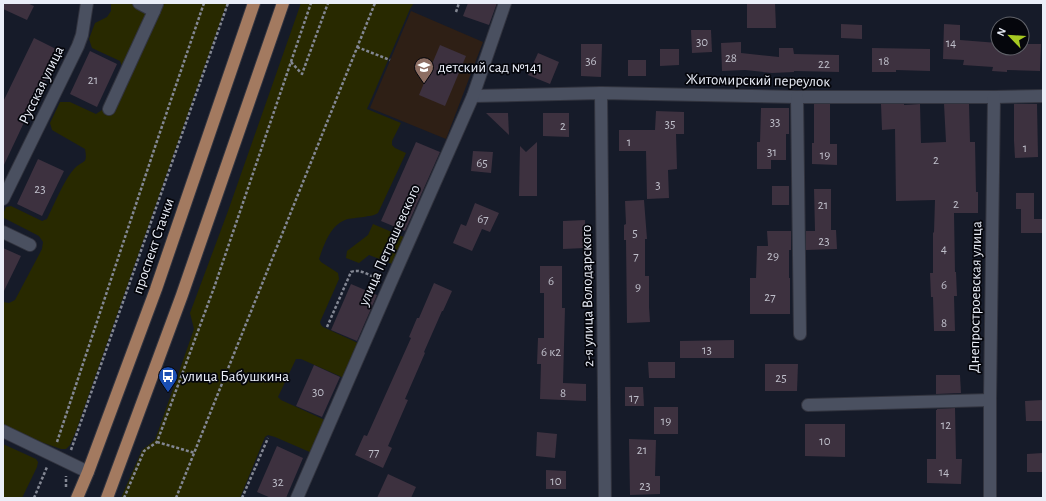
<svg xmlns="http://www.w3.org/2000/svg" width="1046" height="501" viewBox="0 0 1046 501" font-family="'Alegreya Sans',sans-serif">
<rect width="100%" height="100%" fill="#161b29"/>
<!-- education -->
<polygon fill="#2e1f15" points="411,11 483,42 446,139 370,108"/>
<!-- green -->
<g fill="#282900">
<path d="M111,3H227L76,431L70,445L66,449H61L41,442L3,424V302L9,303L15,300L42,249L43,242L39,236L4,218L3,214L6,207L11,206L42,221L47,219C54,205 64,180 74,169C83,159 88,166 85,149L52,130L50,123L60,102H70L96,114L102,110L122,66L120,61L92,48L89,39L95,23L107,17L111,11Z"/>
<path d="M301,3H414L410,9L367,109L401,123L392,141V145L395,148L406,153L378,213C371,217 371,215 364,217C358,218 350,218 345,220C330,226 324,245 319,259L321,262L338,273L339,279L320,322L321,325L323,327L360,344L344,378L301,359H296L295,361L278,397L281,400L327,421L312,453L275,437L268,435L265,437L240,498H121L142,450L155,440L194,329L190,313L228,211Z"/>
<polygon points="373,224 406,238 395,265 369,255 359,263 346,258 347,251 368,235"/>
<polygon points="3,444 36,459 38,462 37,467 22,498 3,498"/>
</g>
<!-- building -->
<g fill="#3d313f">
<polygon points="3,3 27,3 34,6 27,20 3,9"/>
<polygon points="468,3 497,3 489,25 463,16"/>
<polygon points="747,3 775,3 776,28 747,28"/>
<polygon points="841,24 862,25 862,39 841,38"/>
<polygon points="944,24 960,25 960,40 998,43 998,48 1022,48 1022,44 1041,44 1040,71 1007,70 1007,72 992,71 993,67 963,65 964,60 943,59"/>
<polygon points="691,30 711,30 712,52 692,53"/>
<polygon points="34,38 60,51 39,94 40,95 31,115 28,114 3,167 3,102"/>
<polygon points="741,42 741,53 779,57 779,48 793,48 794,54 839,55 839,72 794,71 794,72 772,73 745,70 722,71 721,43"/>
<polygon points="581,44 602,44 601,77 581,76"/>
<polygon points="440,45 466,56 445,106 419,95"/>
<polygon points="872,48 930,49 930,71 896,70 896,72 872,72"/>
<polygon points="660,49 679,49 679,65 660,66"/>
<polygon points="90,51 117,64 97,107 70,94"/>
<polygon points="538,53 559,62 550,84 528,75"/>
<rect x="628" y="60" width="18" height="16"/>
<polygon points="814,104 830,104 830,144 837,144 837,165 812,164 812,143 814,143"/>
<polygon points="881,104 904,104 904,105 920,104 921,143 946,142 944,104 969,104 970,142 975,142 976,192 978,192 978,213 954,213 955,272 956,272 957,296 954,296 955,331 934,331 933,297 931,297 930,273 933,273 933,233 934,232 935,200 896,201 895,129 882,130"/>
<polygon points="1014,104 1037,104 1038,157 1015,158 1014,141"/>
<polygon points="761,108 789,108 789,134 786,134 786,160 771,160 771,169 757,169 757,142 760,142"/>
<polygon points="656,111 684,112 684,134 676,134 677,169 668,170 669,198 647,199 646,151 619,151 619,130 655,130"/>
<polygon points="486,113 508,113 509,135"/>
<polygon points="543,113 569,113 569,137 543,136"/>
<polygon points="416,142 440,152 405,231 381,221"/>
<polygon points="537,142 537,196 519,196 520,146 526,152"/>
<polygon points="473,151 493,152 491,173 471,171"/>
<polygon points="38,159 64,171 42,216 17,204"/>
<rect x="772" y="186" width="17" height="19"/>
<polygon points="814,189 831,189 831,230 836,230 837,249 806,250 806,231 815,231"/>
<polygon points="1016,193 1034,193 1034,219 1043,219 1043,233 1021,233 1021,209 1016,209"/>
<polygon points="644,200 647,239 645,239 645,276 649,276 649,307 650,322 627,323 626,240 624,240 624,225 626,224 625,201"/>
<polygon points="475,203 499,213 490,232 482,229 472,251 453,243 461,224 466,226"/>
<polygon points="585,220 585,248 563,249 563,221"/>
<polygon points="767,231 791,231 791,250 789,250 789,278 790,278 790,314 750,314 750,278 756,278 757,246 768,246"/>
<polygon points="3,248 21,256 3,293"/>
<polygon points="540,266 562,266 562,308 565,308 563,383 586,384 586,401 540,399 541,364 537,364 538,338 544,338 544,293 540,293"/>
<polygon points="434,283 452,291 443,311 442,311 424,352 425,353 405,399 408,400 388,446 392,448 383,468 355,455 364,435 367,436 411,338 409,337 417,318 419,318"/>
<polygon points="351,284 377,295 357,341 331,330"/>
<polygon points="734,340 734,358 680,358 680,341"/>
<polygon points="648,362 675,362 675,378 649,378"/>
<polygon points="765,364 798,364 797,391 765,391"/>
<polygon points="314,365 340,377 322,417 296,406"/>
<polygon points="936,375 960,375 961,393 936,394"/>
<polygon points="625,387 643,387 644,406 625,406"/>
<polygon points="1043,400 1043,421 1026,421 1025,401"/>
<rect x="654" y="407" width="24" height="27"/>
<polygon points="955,408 956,459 962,459 961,484 927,483 927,459 936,459 936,410 937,410 937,409"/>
<polygon points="805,424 845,424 845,457 805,456"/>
<polygon points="537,432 557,434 555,458 536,456"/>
<polygon points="629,439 656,440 655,476 660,476 660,494 630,495"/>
<polygon points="277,446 303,458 286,498 271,498 257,492"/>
<polygon points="1043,453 1043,472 1027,472 1027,454"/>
<polygon points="546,470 566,471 566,489 546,489"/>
<polygon points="388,474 416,487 411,498 377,498"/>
</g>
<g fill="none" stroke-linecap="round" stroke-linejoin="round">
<defs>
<g id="minor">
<polyline points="139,3 154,11 157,4"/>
<polyline points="601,93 605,498"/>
<polyline points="473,96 601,93 797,97 994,97 1043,96"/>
<polyline points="797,97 800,334"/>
<polyline points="109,109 154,11"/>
<polyline points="3,199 78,46 82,35 87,3"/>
<polyline points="3,232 30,245"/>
<polyline points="808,405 990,400"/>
<polyline points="3,431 88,472"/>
<polyline points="297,498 390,284 473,96 505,3"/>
<polyline points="990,498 990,400 994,97"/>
</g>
<g id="major">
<polyline points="77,498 88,472 156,289 254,3"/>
<polyline points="107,498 182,295 283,3"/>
</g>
</defs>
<!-- minor casing -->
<use href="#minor" stroke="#32343f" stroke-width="14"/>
<!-- major casing -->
<use href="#major" stroke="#32343f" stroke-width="14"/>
<!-- path -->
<g stroke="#838793" stroke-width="2.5" stroke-dasharray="3 2" stroke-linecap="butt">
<polyline points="456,12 459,3"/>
<polyline points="357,47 390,60"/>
<polyline points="291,62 302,74 328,3"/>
<path d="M327,327L351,272C360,268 370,276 378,279"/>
<polyline points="57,442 157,141 204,3"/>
<polyline points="157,442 195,453"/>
<polyline points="71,450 228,3"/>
<polyline points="66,487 66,476"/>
<polyline points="34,498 47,467"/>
<polyline points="124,498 144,451 157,442 215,285 311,3"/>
<polyline points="176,498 375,3"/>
<polyline points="242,498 268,438"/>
</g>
<!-- minor -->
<use href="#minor" stroke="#4a5060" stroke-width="12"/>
<!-- major -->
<use href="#major" stroke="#a37a60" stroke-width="12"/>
</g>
<!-- icons -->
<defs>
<symbol id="school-pin" viewBox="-11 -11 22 30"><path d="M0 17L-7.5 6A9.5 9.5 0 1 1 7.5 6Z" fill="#8d6e63" stroke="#05060c"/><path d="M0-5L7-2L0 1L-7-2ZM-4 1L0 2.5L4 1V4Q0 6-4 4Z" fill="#fff"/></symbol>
<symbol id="bus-pin" viewBox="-11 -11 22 30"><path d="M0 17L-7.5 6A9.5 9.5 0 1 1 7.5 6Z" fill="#1a4fb4" stroke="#05060c"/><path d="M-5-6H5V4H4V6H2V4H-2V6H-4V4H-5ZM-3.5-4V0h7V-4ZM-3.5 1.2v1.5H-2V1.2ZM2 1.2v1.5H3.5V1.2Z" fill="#fff"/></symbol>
</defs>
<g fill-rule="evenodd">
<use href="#school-pin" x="413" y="56" width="22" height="30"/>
<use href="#bus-pin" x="157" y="365" width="22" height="30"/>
</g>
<g text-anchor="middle" stroke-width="3.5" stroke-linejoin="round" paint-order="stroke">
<!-- number labels -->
<g font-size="13" fill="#bfbfca">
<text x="702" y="46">30</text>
<text x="951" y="47">14</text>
<text x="731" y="62">28</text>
<text x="591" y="65">36</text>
<text x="884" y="65">18</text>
<text x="824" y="68">22</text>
<text x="93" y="84">21</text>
<text x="775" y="126">33</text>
<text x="670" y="128">35</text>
<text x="563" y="130">2</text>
<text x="629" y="146">1</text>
<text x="1025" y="152">1</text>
<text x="772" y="156">31</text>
<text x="825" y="159">19</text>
<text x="936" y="164">2</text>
<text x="482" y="167">65</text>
<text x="658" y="189">3</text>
<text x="40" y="193">23</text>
<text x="956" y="208">2</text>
<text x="823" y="209">21</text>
<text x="483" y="223">67</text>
<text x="635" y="237">5</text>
<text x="824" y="245">23</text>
<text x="944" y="253">4</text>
<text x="636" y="260">7</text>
<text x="773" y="260">29</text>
<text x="551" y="285">6</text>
<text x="944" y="289">6</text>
<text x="638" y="291">9</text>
<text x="770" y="301">27</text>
<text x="944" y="327">8</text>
<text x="707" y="354">13</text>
<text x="551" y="356">6 к2</text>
<text x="781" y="382">25</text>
<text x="318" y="396">30</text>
<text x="563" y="397">8</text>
<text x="634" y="402">17</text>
<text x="666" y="425">19</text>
<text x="946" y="429">12</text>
<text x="825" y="445">10</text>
<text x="642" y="454">21</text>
<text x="374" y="456">77</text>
<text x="944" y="476">14</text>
<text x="556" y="485">10</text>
<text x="278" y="486">32</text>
<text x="645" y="490">23</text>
</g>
<!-- poi labels -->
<g font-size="15" fill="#eaeef8" stroke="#05060c" text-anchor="start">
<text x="438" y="72">детский сад №141</text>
<text x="182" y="381">улица Бабушкина</text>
</g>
<!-- street labels -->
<g font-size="15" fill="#eaeef8" stroke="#05060c">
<text transform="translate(758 80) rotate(1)" y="5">Житомирский переулок</text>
<text transform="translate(41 85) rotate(-64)" y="5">Русская улица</text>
<text transform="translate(389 245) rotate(-66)" y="5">улица Петрашевского</text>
<text transform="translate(153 246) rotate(-71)" y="5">проспект Стачки</text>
<text transform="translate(587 296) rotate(-91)" y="5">2-я улица Володарского</text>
<text transform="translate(975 297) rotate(-89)" y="5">Днепростроевская улица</text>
</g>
</g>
<!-- border -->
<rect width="1046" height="501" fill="none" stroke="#eaeef8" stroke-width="8"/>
<!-- north arrow -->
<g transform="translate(1010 36) rotate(295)"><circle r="19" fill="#05060c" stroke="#61636a"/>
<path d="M0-3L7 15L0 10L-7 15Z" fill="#a6c822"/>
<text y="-6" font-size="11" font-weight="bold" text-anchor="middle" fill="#eaeef8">N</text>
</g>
</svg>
